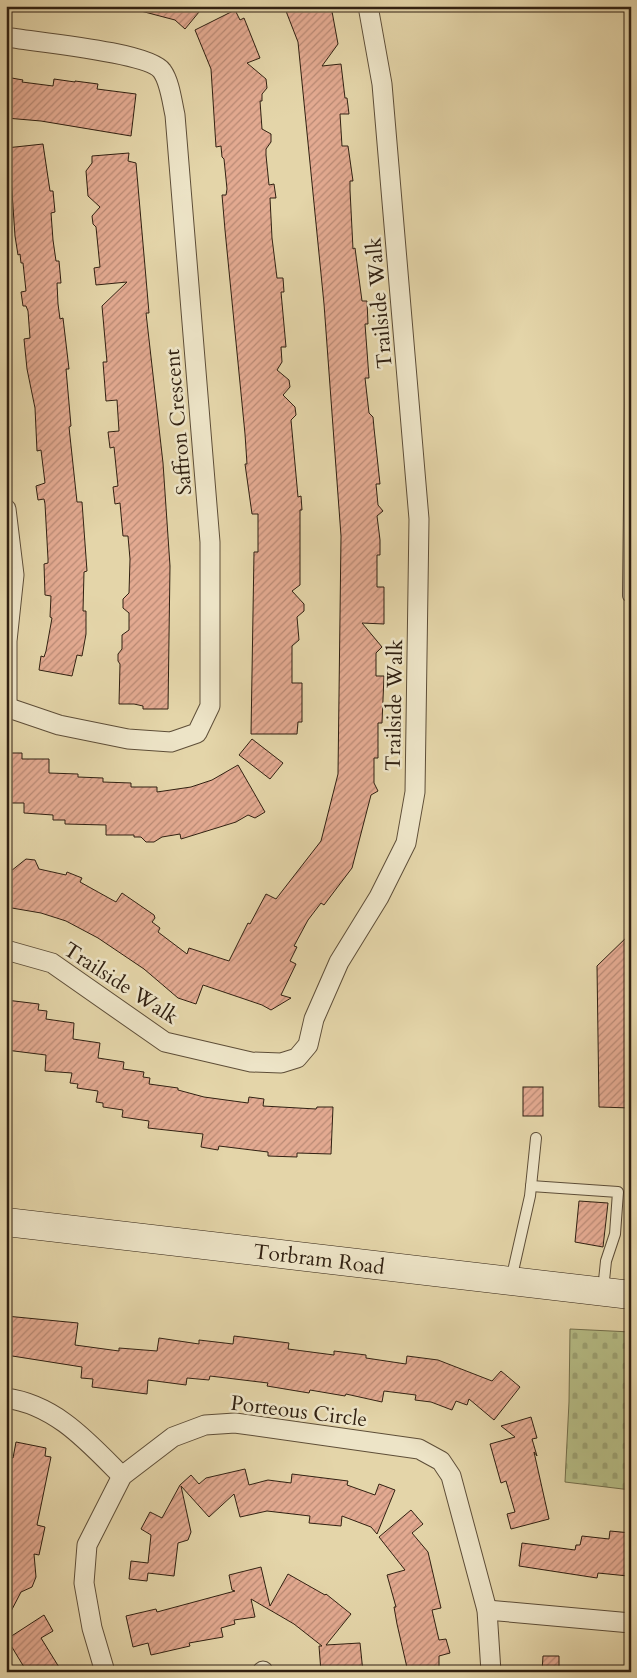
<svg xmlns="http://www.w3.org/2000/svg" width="637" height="1678" viewBox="0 0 637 1678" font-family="Cardo,serif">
<defs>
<pattern id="cemetery-stones" width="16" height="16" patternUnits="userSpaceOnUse" patternTransform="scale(1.25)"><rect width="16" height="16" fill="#b6bd86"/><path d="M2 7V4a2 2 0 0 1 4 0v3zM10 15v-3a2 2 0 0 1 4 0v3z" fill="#9da273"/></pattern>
<pattern id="building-hatch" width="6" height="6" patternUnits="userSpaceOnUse" patternTransform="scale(1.25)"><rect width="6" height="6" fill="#e3aa91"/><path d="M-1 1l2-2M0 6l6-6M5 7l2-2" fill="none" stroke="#b98a75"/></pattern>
</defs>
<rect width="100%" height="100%" fill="#e4d5a9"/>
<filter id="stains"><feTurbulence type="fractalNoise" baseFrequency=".004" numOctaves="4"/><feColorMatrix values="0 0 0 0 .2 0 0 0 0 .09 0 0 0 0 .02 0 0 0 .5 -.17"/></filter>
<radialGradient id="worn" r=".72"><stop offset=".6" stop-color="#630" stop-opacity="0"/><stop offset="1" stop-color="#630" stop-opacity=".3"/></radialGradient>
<!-- cemetery -->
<polygon fill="url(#cemetery-stones)" stroke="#746f4c" points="570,1329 631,1332 631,1490 565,1482 569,1402"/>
<!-- building -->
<g fill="url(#building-hatch)" stroke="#312112">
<polygon points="137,6 204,6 185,29 175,20 137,10"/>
<polygon points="284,6 331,6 338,44 322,66 341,64 345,98 347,98 349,114 340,114 342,146 348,146 353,181 350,181 350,190 353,249 355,248 362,301 367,301 368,324 365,324 369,378 365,378 369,413 373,417 374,428 380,484 376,484 378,505 383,511 377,516 380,540 380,555 377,555 377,587 384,587 384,624 362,623 382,647 376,653 376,676 384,676 382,723 378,723 378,758 374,758 374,783 378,791 371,795 352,868 324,905 321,903 308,920 294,946 297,947 290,961 296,964 281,995 291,998 271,1010 262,1005 203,985 196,1004 178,998 144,969 98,938 66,921 41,913 6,907 6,875 26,859 35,860 39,869 66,875 67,872 82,878 80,882 116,902 122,893 154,915 155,918 152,922 160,928 158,932 187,954 189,948 229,961 248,923 250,924 266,894 276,899 321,841 338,774 341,536 324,304 298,42"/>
<polygon points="235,10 240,20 244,18 260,58 247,63 266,79 267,88 262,94 262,101 260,101 262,129 271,134 271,142 266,149 266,155 269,185 274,184 276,198 270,198 272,238 277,278 283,278 284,292 281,292 286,347 281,347 282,362 277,370 289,380 290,387 283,395 295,407 296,415 291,420 298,497 301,496 302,510 300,510 300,585 292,591 304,604 304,611 297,617 299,640 292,646 292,683 302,683 302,722 298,722 297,734 251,734 254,552 258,552 258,514 252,514 245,464 247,464 245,434 225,230 222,195 226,195 227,189 224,159 222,157 221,146 216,147 211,69 195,30"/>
<polygon points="6,77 23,80 22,82 53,86 54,79 75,82 75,81 98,84 97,89 136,94 131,136 41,121 6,118"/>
<polygon points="43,144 50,191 53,191 55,212 51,213 53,240 56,261 59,261 61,283 57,283 58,304 60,319 63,318 69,369 66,369 71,426 69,427 77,502 82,502 87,571 84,572 83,611 86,611 86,634 82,656 77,655 72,676 39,670 41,656 44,657 46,651 52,618 50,617 51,596 45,595 44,564 48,563 48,559 45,504 44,499 38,500 36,486 45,483 41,450 37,451 35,408 27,369 24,339 30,338 28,311 26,306 23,306 21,292 26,291 23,263 21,263 20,254 18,255 15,236 10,163 6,163 6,148"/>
<polygon points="129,153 128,161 136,163 149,313 146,313 163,463 170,566 168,709 143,709 143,706 134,704 119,704 120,664 118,661 118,654 122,649 122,635 129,630 129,613 123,608 123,599 129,593 130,559 128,536 123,536 120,503 115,504 113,487 118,486 114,447 110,448 108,432 119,431 117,400 106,401 103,362 107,362 102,306 127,282 96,285 94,268 100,267 96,227 93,224 92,216 100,207 88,196 86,171 92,163 92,156"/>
<polygon points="252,739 283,763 270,779 239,755"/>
<polygon points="6,753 22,753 22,759 49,759 49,773 78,774 78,777 103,778 103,782 131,783 131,787 157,787 157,792 191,787 212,780 238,765 265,812 255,818 248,815 236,822 181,839 180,834 162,837 154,842 146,842 141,837 134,837 134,835 106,835 106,825 65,824 65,820 53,820 53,815 24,813 24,803 6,803"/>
<polygon points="631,933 631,1108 599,1107 597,966"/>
<polygon points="6,1000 39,1004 38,1010 47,1011 46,1019 74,1023 73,1039 100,1043 98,1058 124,1062 123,1069 144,1072 143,1077 150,1078 149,1084 178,1088 178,1090 204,1097 248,1103 249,1097 264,1099 263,1106 316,1109 317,1107 333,1107 331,1154 297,1153 297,1157 268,1156 268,1152 219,1146 218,1150 201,1147 203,1134 148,1128 149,1121 122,1117 123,1110 103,1107 103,1103 96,1102 98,1091 77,1088 78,1084 70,1083 72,1073 45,1071 46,1055 6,1050"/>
<rect x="523" y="1087" width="20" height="29"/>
<polygon points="579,1201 608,1203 603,1247 575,1242"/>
<polygon points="6,1316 78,1323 75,1345 119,1351 119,1348 157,1351 159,1338 199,1344 199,1340 233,1344 234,1336 289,1343 288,1349 334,1355 334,1351 366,1355 366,1358 406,1364 407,1356 438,1360 492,1381 501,1371 520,1387 494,1420 469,1399 467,1405 456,1401 452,1410 431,1402 415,1400 416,1395 384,1391 382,1402 346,1394 345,1396 310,1390 309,1393 267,1386 268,1383 210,1376 209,1380 187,1378 186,1385 148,1380 147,1394 92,1387 93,1379 81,1378 82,1367 6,1355"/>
<polygon points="531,1417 537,1438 532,1439 537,1456 534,1452 549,1519 511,1529 507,1514 515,1512 506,1481 501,1483 490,1444 515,1437 501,1426"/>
<polygon points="16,1442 46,1448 45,1456 51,1457 37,1525 45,1527 39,1555 34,1554 36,1577 32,1587 21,1592 6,1621 6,1457 13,1458"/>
<polygon points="245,1469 249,1485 268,1480 291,1483 292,1474 348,1481 347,1485 375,1495 379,1484 395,1490 377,1534 371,1527 342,1516 341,1526 309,1523 310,1516 267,1511 240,1517 234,1494 209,1517 181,1486 191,1532 188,1540 178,1543 174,1576 148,1573 147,1581 129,1579 131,1561 148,1563 151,1535 141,1529 150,1512 162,1518 180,1485 191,1475 199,1484 206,1478"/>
<polygon points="411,1510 423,1524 412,1533 428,1552 441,1608 432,1610 439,1640 446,1639 450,1653 439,1656 439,1672 408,1672 397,1624 394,1607 396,1607 387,1575 405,1570 379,1537"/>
<polygon points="610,1531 631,1533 628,1576 598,1573 597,1578 519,1566 522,1543 575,1550 576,1545 580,1545 582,1536 609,1539"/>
<polygon points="261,1567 270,1606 288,1574 325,1595 326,1594 351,1614 326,1645 360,1643 363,1672 321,1672 319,1646 322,1646 294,1624 251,1599 255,1617 234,1620 235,1624 221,1628 223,1637 189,1643 190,1646 151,1655 148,1643 133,1647 126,1616 156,1609 157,1612 235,1591 232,1590 229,1575"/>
<polygon points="44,1615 53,1631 41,1638 62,1672 27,1672 7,1639"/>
<polygon points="543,1656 559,1656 559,1672 542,1672"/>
</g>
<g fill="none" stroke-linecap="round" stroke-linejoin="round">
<defs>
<g id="lane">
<polyline points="631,311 628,596 631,596"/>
<polyline points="531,1186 618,1192 615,1234 606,1261 603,1290"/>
<polyline points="511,1280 530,1196 536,1138"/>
</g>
<g id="street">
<path d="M6,37C34,42 149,52 162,71C170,82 172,102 175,115L210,542V706L197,733L171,742L128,739L59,725L6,707"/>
<polyline points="6,509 14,575 7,641 7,707"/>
<polyline points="6,950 52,963 165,1042 251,1062 281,1063 297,1058 308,1045 314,1019 339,962 379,897 406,843 415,792 419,519 382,84 368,6"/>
<path d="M6,1398C56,1405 88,1442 122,1476"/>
<polyline points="487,1610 631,1623"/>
<polyline points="105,1672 92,1628 84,1583 87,1545 122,1476 173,1437 205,1425 235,1423 419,1449 441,1461 451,1476 487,1610 491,1672"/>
<polyline points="262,1672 263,1671"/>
</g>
<polyline id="secondary" points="6,1222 631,1295"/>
</defs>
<!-- lane casing -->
<use href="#lane" stroke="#5e4e38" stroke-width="12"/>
<!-- street casing -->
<use href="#street" stroke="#5e4e38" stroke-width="21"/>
<!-- secondary casing -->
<use href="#secondary" stroke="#312112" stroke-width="29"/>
<!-- lane -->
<use href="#lane" stroke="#ede4c7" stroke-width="10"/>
<!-- street -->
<use href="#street" stroke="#ede4c7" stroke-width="19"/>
<!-- secondary -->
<use href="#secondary" stroke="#ede4c7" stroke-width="28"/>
</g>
<g text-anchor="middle" stroke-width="5" stroke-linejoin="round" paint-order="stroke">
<!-- street labels -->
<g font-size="21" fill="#312112" stroke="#ede4c7">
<text transform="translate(379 303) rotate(-95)" y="7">Trailside Walk</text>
<text transform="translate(178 422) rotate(-95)" y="7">Saffron Crescent</text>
<text transform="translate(394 705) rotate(-89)" y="7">Trailside Walk</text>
<text transform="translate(121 983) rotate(33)" y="7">Trailside Walk</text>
<text transform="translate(319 1259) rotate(7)" y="7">Torbram Road</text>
<text transform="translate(299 1411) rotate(7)" y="7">Porteous Circle</text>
</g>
</g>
<!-- margin -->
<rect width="637" height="1678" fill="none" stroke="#e4d5a9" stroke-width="25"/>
<rect x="8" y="8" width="622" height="1663" fill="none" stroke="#312112" stroke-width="2.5"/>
<rect x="12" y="12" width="612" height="1653" fill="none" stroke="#312112"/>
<rect width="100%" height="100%" filter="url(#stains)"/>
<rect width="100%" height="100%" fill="url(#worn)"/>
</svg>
